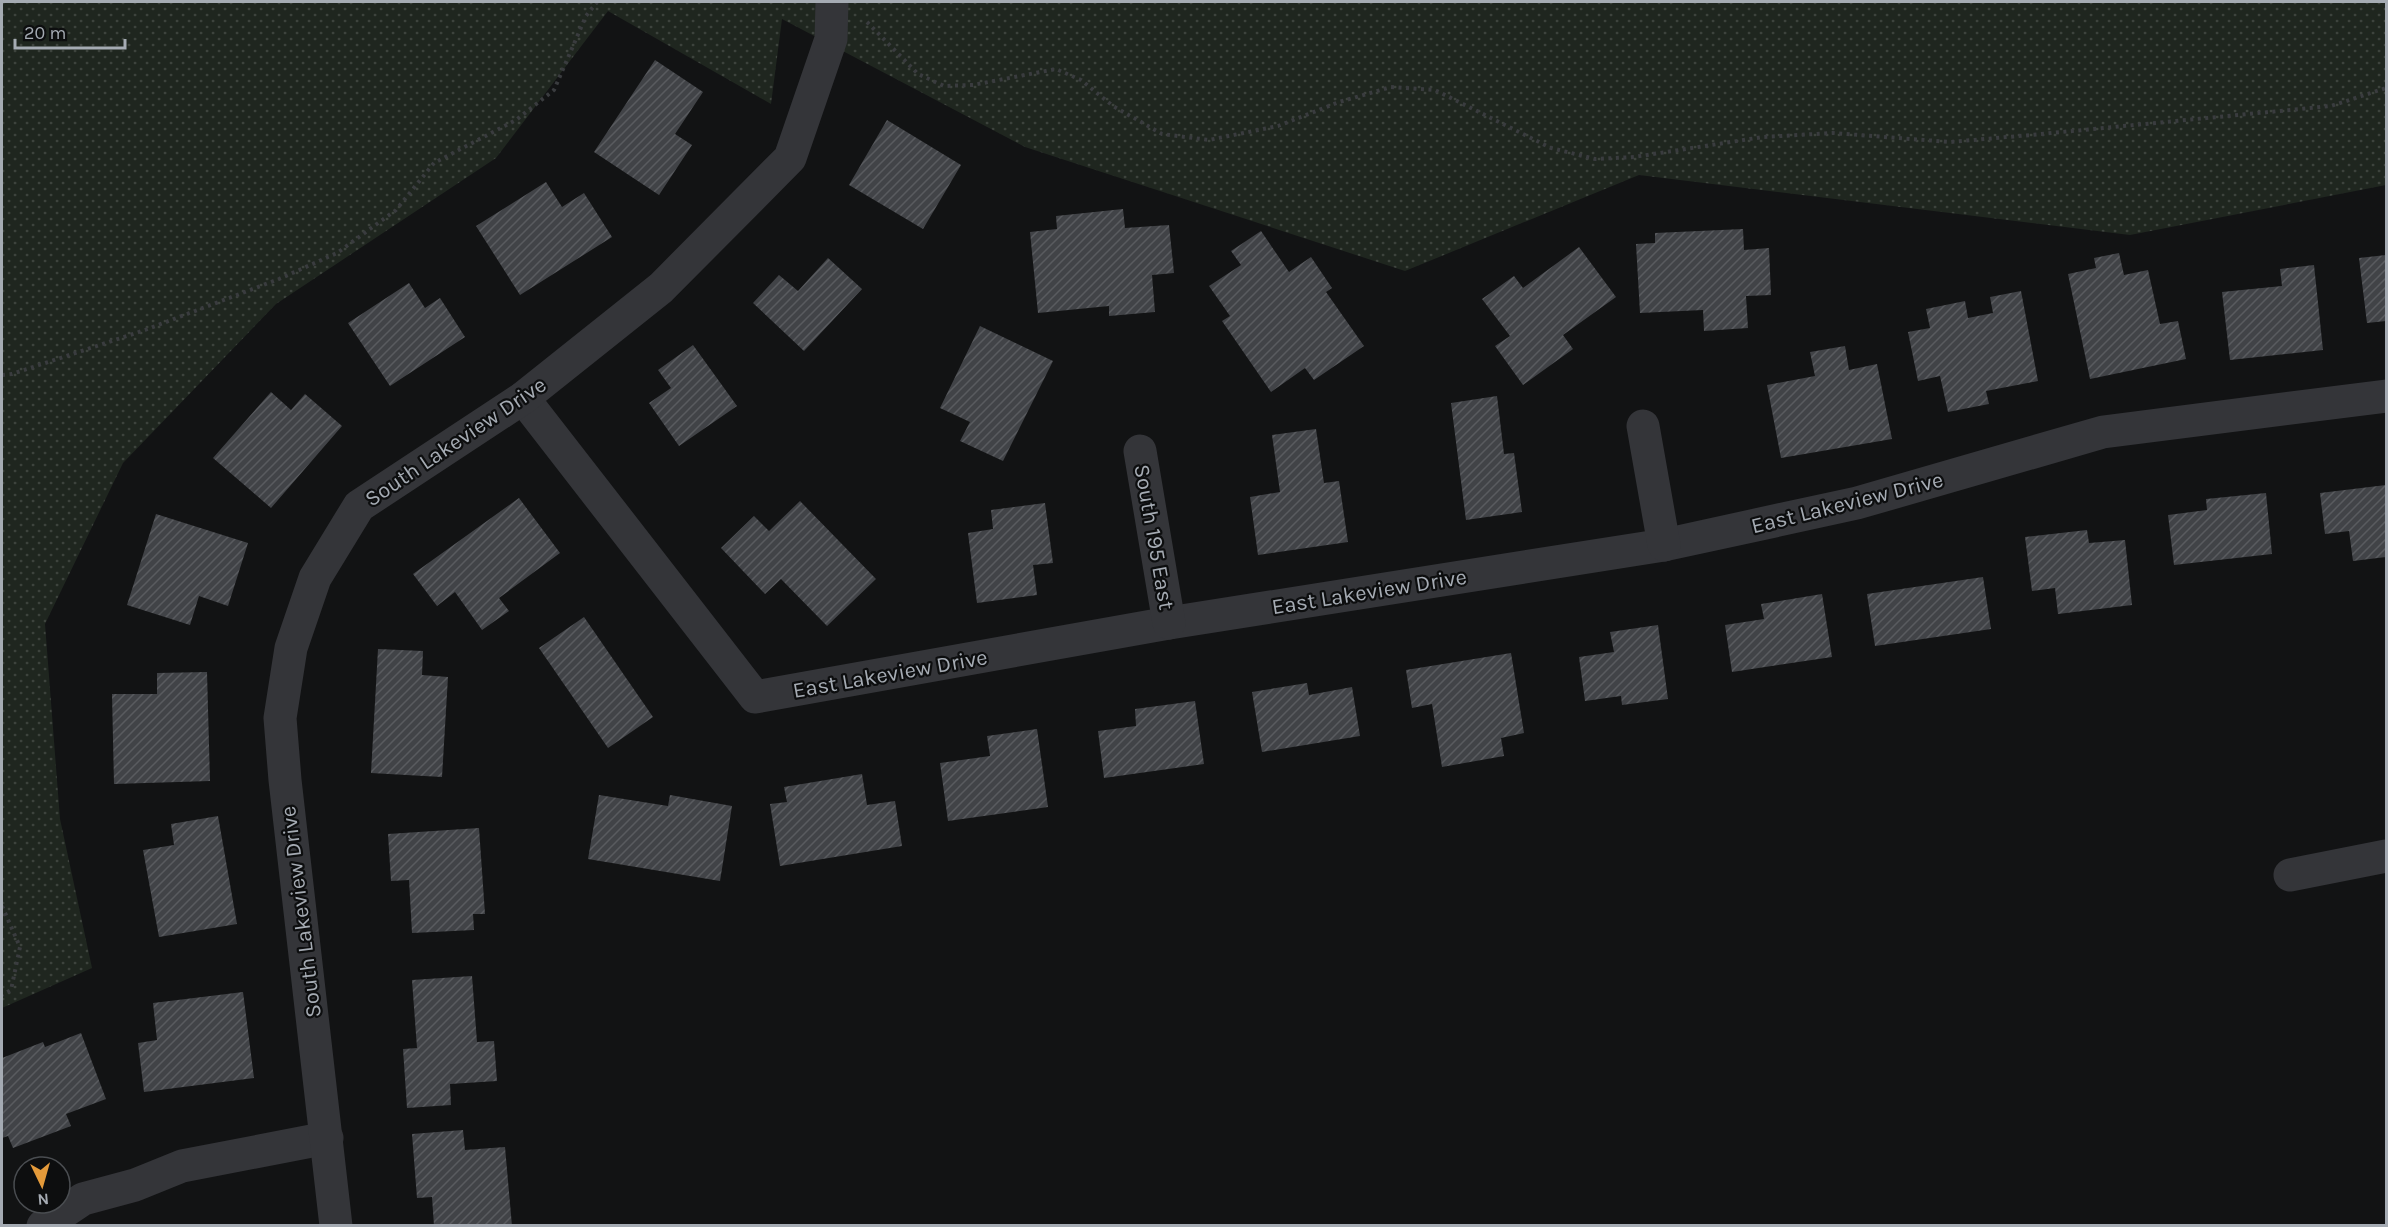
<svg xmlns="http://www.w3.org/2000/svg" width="2388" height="1227" viewBox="0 0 2388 1227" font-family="Karla,sans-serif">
<defs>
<pattern id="grass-dots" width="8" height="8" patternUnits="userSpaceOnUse" patternTransform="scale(1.5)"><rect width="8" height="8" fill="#1f261f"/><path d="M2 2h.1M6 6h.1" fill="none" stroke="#3d433d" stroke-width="1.8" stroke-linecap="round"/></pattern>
<pattern id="building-hatch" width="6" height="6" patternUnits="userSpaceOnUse" patternTransform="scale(1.5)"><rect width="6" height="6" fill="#414347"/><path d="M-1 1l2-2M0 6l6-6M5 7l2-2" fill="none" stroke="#595b5f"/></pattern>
</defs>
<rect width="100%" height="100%" fill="#121314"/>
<!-- grass -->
<polygon fill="url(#grass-dots)" points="2,2 2386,2 2386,185 2130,235 1639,175 1405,271 1025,147 782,19 771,104 608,11 496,158 276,304 123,463 45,624 60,819 92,968 2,1008"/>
<!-- building -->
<g fill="url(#building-hatch)">
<polygon points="655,60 703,92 675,134 692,145 659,195 594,152"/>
<polygon points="887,120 961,165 923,229 849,185"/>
<polygon points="546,182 562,207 584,193 612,237 520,295 476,226"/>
<polygon points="1123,209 1125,228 1169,225 1174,273 1152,275 1155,312 1109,316 1109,306 1038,313 1030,232 1057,229 1056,216"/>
<polygon points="1743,229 1744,250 1769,248 1771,295 1746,296 1748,328 1704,331 1703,310 1640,313 1636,244 1655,243 1655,233"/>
<polygon points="1261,231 1289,272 1311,257 1332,288 1326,292 1364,346 1314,380 1305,368 1271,392 1222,321 1230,316 1209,286 1241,265 1231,251"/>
<polygon points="1579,247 1616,297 1563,335 1573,349 1523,385 1495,346 1510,336 1482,299 1514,276 1523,288"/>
<polygon points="2119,253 2124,275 2148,270 2160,324 2178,321 2186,359 2090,379 2068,274 2096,268 2094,258"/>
<polygon points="2386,255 2386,321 2367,323 2359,258"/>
<polygon points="828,258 862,289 804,351 753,303 779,275 798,291"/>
<polygon points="2314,265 2323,350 2230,360 2222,292 2282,286 2280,269"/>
<polygon points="409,283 425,308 440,298 465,337 390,386 348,323"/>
<polygon points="2021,291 2038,381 1986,391 1989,404 1948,412 1940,376 1918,381 1908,332 1930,328 1926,309 1965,301 1968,318 1993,313 1990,297"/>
<polygon points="980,326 1053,361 1003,461 960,441 970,422 940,408"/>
<polygon points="693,345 737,406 679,446 649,403 671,388 658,370"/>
<polygon points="1845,346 1849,370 1877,364 1892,439 1781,458 1767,385 1815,376 1810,352"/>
<polygon points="271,392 291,410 305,394 342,426 271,508 213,458"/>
<polygon points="1497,396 1504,454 1514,453 1522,512 1466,520 1451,403"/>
<polygon points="1316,429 1324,483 1339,481 1348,542 1258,555 1250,497 1280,492 1272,435"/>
<polygon points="2386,485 2386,557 2353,561 2349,531 2325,534 2320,493"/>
<polygon points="2266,493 2272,554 2174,565 2168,515 2207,510 2206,499"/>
<polygon points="519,498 560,553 499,598 509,611 482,630 455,592 437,606 413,574"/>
<polygon points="800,501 876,579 827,626 781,579 765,594 721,548 754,516 769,531"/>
<polygon points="1045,503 1053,563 1033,565 1037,595 977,603 968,533 993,529 991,510"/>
<polygon points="156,514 248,543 228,606 199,596 190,625 127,605"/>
<polygon points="2087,530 2089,543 2125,540 2132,605 2058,614 2055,588 2032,591 2025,537"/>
<polygon points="1983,577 1991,629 1875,646 1867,594"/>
<polygon points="1822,594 1832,657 1732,672 1725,625 1764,619 1761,604"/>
<polygon points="584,617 653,717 608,748 539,648"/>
<polygon points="1658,625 1668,699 1622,705 1621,696 1585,701 1579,657 1614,652 1610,632"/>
<polygon points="378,649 423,651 422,675 448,677 442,777 371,773"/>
<polygon points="1511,653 1524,733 1501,738 1504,756 1442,767 1432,704 1412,708 1406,670"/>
<polygon points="207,672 210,781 114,784 112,694 157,694 157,673"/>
<polygon points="1307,683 1309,695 1352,687 1360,736 1262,752 1252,692"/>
<polygon points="1195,701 1204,764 1104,778 1098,731 1136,726 1135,709"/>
<polygon points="1037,729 1048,807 948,821 940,763 990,756 987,736"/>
<polygon points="862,774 867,805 895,801 902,846 780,866 770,804 787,802 784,787"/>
<polygon points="599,795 668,806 670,795 732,806 720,881 588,859"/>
<polygon points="218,816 237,924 159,937 143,850 174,845 171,824"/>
<polygon points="479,828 485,914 473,914 474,930 412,933 409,880 391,881 388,834"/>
<polygon points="472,976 477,1042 494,1041 497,1081 450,1084 451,1105 407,1108 403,1049 417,1048 412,980"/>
<polygon points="243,992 254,1078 144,1092 138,1043 157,1040 153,1003"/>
<polygon points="81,1033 106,1099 66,1114 71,1126 13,1148 8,1136 2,1138 2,1058 43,1042 45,1047"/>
<polygon points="463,1130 465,1150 505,1147 512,1226 434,1226 432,1197 417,1198 412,1134"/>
</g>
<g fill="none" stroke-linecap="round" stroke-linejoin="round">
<!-- path -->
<g stroke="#3a3c3f" stroke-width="4" stroke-dasharray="3 4.5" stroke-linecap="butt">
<polyline points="867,22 918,74 944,86 973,85 1056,69 1081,80 1113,106 1162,134 1209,140 1278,126 1339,102 1391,87 1435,90 1551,148 1595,159 1634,157 1763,137 1833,133 1950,142 2031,135 2331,106 2386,88"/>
<polyline points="2,375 12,374 145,330 279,279 337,253 396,210 434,163 516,120 554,90 586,16 597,2"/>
<polyline points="2,906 20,947 11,990 2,995"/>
</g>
<!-- minor -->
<g stroke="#343539" stroke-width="33">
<polyline points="523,398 755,697 1169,623 1664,545 1857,503 2103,432 2386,396"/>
<polyline points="1643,426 1664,545"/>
<polyline points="1140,451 1169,623"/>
<polyline points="2290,875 2386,856"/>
<polyline points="43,1226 83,1199 135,1185 182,1166 327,1138"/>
<polyline points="336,1226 285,780 280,718 291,648 315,578 359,506 523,398 661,288 790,158 831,39 832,2"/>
</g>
</g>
<g text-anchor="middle" stroke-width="4.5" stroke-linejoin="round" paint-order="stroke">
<!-- street labels -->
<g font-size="22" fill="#a5abb3" stroke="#0d0e0f">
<text transform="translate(455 441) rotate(-34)" y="8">South Lakeview Drive</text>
<text transform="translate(1847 502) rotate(-14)" y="8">East Lakeview Drive</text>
<text transform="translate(1155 537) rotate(80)" y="8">South 195 East</text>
<text transform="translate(1369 591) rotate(-9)" y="8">East Lakeview Drive</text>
<text transform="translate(890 673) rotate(-10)" y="8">East Lakeview Drive</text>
<text transform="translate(300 912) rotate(-97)" y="8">South Lakeview Drive</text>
</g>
</g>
<!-- border -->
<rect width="2388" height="1227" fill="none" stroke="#a5abb3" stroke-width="6"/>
<!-- north arrow -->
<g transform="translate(42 1185) rotate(175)"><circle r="28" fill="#0d0e0f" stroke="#4a4d51" stroke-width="1.5"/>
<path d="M0-4.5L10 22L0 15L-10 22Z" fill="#e49a3a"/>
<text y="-9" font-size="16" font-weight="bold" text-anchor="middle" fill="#a5abb3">N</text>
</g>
<!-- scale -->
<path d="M15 39v9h110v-9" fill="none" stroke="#a5abb3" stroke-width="3"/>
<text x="24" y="39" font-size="18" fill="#a5abb3" stroke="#0d0e0f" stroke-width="4.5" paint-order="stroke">20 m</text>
</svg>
